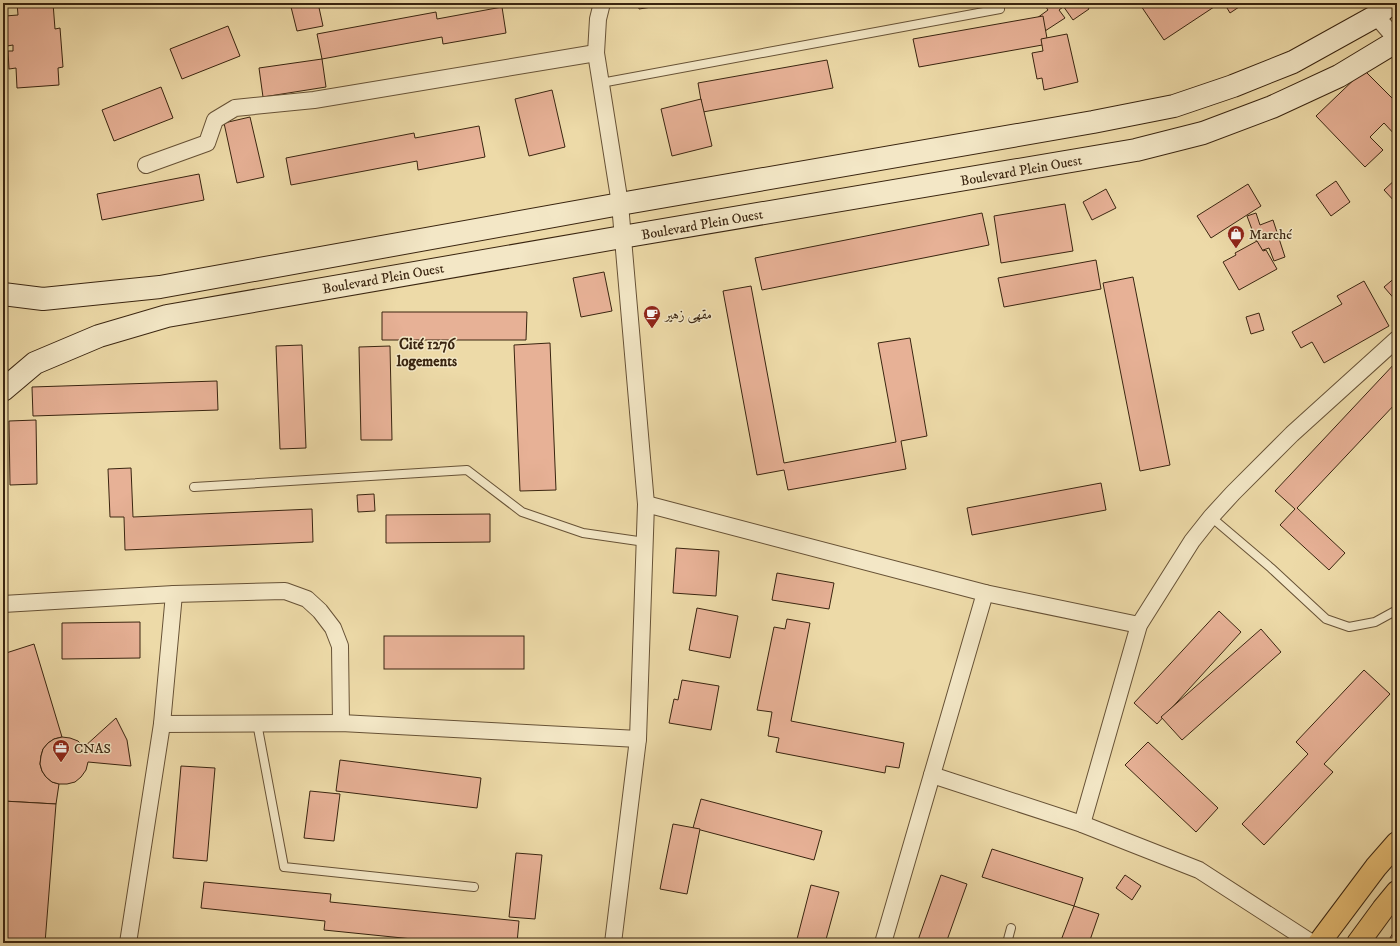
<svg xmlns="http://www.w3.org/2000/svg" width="1400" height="946" viewBox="0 0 1400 946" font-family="'IM FELL DW Pica',Amiri,serif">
<rect width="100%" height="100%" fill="#eddaa8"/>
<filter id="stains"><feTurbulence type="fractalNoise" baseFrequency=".005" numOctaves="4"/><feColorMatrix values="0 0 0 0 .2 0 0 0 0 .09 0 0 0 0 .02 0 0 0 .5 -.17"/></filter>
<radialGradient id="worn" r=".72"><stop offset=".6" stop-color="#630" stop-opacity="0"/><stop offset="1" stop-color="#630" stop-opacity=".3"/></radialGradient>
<!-- building -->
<g fill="#e7b196" stroke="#3a2510">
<polygon points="17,3 53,3 55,29 60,28 63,67 58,68 59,85 17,88 16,68 9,69 8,51 13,51 13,45 7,46 5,16 18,15"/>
<polygon points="290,3 318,3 323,26 297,31"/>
<polygon points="638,3 677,3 639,9"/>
<polygon points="1043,3 1060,3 1063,7 1059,10 1065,18 1045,31 1037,18 1048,10"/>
<polygon points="1061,3 1085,3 1089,9 1073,20"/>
<polygon points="1139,3 1220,3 1164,40"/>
<polygon points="1224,3 1245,3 1230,13"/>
<polygon points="502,7 506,33 443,44 442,37 322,59 317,34 436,12 437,19"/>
<polygon points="1043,16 1048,44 919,67 913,39"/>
<polygon points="228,26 240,56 182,79 170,49"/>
<polygon points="1067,34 1078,82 1044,90 1042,78 1037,79 1032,53 1043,51 1041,39"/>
<polygon points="322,59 326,87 263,97 259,68"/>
<polygon points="827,60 833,88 703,112 698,83"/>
<polygon points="1364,70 1397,103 1397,137 1384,123 1370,137 1383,150 1365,167 1316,116"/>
<polygon points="161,87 173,118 114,141 102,110"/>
<polygon points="552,90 565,147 529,156 515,99"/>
<polygon points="701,99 712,146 672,156 661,109"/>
<polygon points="250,117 264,177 237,183 224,123"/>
<polygon points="479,126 485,157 418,170 417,161 291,185 286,158 414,133 415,138"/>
<polygon points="199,174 204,200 102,220 97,194"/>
<polygon points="1397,178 1397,204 1384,190"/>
<polygon points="1336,181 1350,202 1331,216 1316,195"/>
<polygon points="1248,184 1261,206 1211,238 1197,216"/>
<polygon points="1106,189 1116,208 1092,220 1083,202"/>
<polygon points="1065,204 1073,251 1001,263 994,216"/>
<polygon points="982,213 989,245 762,290 755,258"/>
<polygon points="1256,213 1260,225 1273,220 1285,257 1274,261 1269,248 1260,251 1247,216"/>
<polygon points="1257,241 1263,251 1266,250 1277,269 1239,290 1223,262 1236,255 1235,253"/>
<polygon points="1096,260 1101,289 1004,307 998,278"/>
<polygon points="604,272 612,311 581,317 573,278"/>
<polygon points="1397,276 1397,302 1384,287"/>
<polygon points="1133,277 1170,465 1140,471 1103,283"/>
<polygon points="1364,281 1389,326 1324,363 1312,342 1301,348 1292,332 1342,304 1337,296"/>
<polygon points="751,286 784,463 896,442 878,343 910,338 927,436 901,441 906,469 788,490 784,470 757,475 723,291"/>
<polygon points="382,312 527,312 526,340 382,340"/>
<polygon points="1259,313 1264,330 1251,334 1246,317"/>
<polygon points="550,343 556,490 520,491 514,345"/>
<polygon points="302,345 306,448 280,449 276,346"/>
<polygon points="390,346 392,440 361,440 359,347"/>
<polygon points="1397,361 1397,402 1297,508 1345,553 1329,570 1280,525 1295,509 1275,491"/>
<polygon points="217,381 218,410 33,416 32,387"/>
<polygon points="36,420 37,484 10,485 9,421"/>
<polygon points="131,468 133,517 312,509 313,542 125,550 124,517 110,517 108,469"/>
<polygon points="1101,483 1106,510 972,535 967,508"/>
<polygon points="374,494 375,511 358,512 357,495"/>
<polygon points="490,514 490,542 386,543 386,515"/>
<polygon points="676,548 719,551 716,596 673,593"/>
<polygon points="777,573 834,583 829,609 772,600"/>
<polygon points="697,608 738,616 730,658 689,650"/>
<polygon points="1219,611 1241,632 1157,724 1134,703"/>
<polygon points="787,619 810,623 791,721 904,743 899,768 886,766 885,773 776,752 779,738 768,736 772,712 757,710 774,627 785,629"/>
<polygon points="140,622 140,658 62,659 62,623"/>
<polygon points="1261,629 1281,652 1182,740 1161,717"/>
<rect x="384" y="636" width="140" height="33"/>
<polygon points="34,644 62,737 54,739 48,743 43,749 41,756 40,764 42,771 46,777 52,782 59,784 56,804 3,801 3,772 5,750 3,742 3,654"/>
<polygon points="1364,670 1390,694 1324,764 1333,772 1264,845 1242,824 1308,754 1296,742"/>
<polygon points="682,680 719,686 711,730 669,723 674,699 678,700"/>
<polygon points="116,718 127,740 131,766 88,762 86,770 81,777 75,782 67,784 59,784 52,782 46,777 42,771 40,764 41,756 43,749 48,743 54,739 62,737 70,738 78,741 84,747"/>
<polygon points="1148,742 1218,808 1196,832 1125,765"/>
<polygon points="340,760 481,778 477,808 336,791"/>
<polygon points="181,766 215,768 207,861 173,858"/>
<polygon points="310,791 340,794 334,841 304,838"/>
<polygon points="701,799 822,831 814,860 693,828"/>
<polygon points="3,801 56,804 45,943 3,943"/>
<polygon points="673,824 700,829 687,894 660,889"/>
<polygon points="992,849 1083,878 1074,906 982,877"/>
<polygon points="516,853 542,855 535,919 509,917"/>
<polygon points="941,875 967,884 946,943 917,943"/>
<polygon points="1125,875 1141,886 1132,900 1116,888"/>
<polygon points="204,882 331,894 330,902 519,921 517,943 452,943 324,930 325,921 201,908"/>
<polygon points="811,885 839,892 825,943 796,943"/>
<polygon points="1074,906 1099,914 1089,943 1060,943"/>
<polygon points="1396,928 1397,943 1387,943"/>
</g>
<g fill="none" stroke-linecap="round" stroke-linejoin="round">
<defs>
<g id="lane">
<polyline points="601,83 1000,9"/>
<polyline points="194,487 467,470 522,512 583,533 645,542"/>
<polyline points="1211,517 1271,568 1326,619 1349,627 1375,622 1397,610"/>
<polyline points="257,723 284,867 474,887"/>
<polyline points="1007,943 1011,928"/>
</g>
<g id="street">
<polyline points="602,3 598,19 596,53 620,204 646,504 638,739 613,943"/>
<polyline points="1376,16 1397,40"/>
<polyline points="146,165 207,143 215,120 235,108 314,100 596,53"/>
<polyline points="646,504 985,593 1139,625"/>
<polyline points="3,604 174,594 285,591 307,599 320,611 333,628 340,646 341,723"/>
<polyline points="162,724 341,723 638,739"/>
<polyline points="932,775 1082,824 1199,870 1312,943"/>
<polyline points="1082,824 1139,625 1192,541 1211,517 1233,493 1292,434 1397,339"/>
<polyline points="128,943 162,724 174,594"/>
<polyline points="883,943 985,593"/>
</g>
<g id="secondary">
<polyline points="3,294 43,299 160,287 620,204 1093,122 1174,106 1233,86 1293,62 1376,16 1391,3"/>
<polyline points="3,390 35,363 99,336 167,316 622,237 1136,150 1203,133 1272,107 1339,76 1397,41"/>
</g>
<g id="primary">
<polyline points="1319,943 1376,867 1397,843"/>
<polyline points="1358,943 1383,909 1397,892"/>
</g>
</defs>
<!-- lane casing -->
<use href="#lane" stroke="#675236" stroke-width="10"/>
<!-- street casing -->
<use href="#street" stroke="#675236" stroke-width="18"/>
<!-- secondary casing -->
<use href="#secondary" stroke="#3a2510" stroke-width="24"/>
<!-- primary casing -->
<use href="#primary" stroke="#3a2510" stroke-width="24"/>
<!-- lane -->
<use href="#lane" stroke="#f3e7c6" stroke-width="8"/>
<!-- street -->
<use href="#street" stroke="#f3e7c6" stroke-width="16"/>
<!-- secondary -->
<use href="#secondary" stroke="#f3e7c6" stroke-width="22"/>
<!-- primary -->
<use href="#primary" stroke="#e6bd74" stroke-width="22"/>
</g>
<!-- icons -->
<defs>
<symbol id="shop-pin" viewBox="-11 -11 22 30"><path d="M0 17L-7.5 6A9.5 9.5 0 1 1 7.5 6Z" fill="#8f2418" stroke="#f3e7c6"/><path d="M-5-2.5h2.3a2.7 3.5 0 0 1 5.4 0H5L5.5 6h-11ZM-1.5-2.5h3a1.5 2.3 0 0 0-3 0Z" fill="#fff"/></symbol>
<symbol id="cafe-pin" viewBox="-11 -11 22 30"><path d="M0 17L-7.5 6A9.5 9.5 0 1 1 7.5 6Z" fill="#8f2418" stroke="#f3e7c6"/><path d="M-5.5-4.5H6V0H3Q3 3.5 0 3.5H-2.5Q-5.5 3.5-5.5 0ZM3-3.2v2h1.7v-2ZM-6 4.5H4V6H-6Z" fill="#fff"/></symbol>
<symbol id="office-pin" viewBox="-11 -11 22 30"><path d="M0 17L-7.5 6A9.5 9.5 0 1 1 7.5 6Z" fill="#8f2418" stroke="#f3e7c6"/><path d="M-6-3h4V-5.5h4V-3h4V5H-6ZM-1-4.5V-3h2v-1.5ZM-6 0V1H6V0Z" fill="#fff"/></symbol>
</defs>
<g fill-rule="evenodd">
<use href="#shop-pin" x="1226" y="224" width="20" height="27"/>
<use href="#cafe-pin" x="642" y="304" width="20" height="27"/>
<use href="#office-pin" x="51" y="738" width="20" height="27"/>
</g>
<g text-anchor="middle" stroke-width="3" stroke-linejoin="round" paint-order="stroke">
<!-- street labels -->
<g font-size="14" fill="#3a2510" stroke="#f3e7c6">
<text transform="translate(1021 170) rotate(-10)" y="5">Boulevard Plein Ouest</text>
<text transform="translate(702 224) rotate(-10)" y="5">Boulevard Plein Ouest</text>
<text transform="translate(383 278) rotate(-10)" y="5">Boulevard Plein Ouest</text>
</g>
<!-- poi labels -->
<g font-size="14" fill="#3a2510" stroke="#f3e7c6" text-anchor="start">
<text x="1249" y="239">Marché</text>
<text x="665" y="319">مقهى زهير</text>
<text x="74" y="753">CNAS</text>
</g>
<!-- neighbourhood labels -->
<g font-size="15" font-weight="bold" fill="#3a2510" stroke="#f3e7c6">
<text x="427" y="349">Cité 1276<tspan x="427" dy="17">logements</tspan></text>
</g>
</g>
<!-- margin -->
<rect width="1400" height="946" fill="none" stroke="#eddaa8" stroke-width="16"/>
<rect x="4" y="4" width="1392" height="938" fill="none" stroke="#3a2510" stroke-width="2"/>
<rect x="8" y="8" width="1384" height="930" fill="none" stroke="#3a2510"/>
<rect width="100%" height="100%" filter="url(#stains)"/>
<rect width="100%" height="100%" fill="url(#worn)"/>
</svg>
